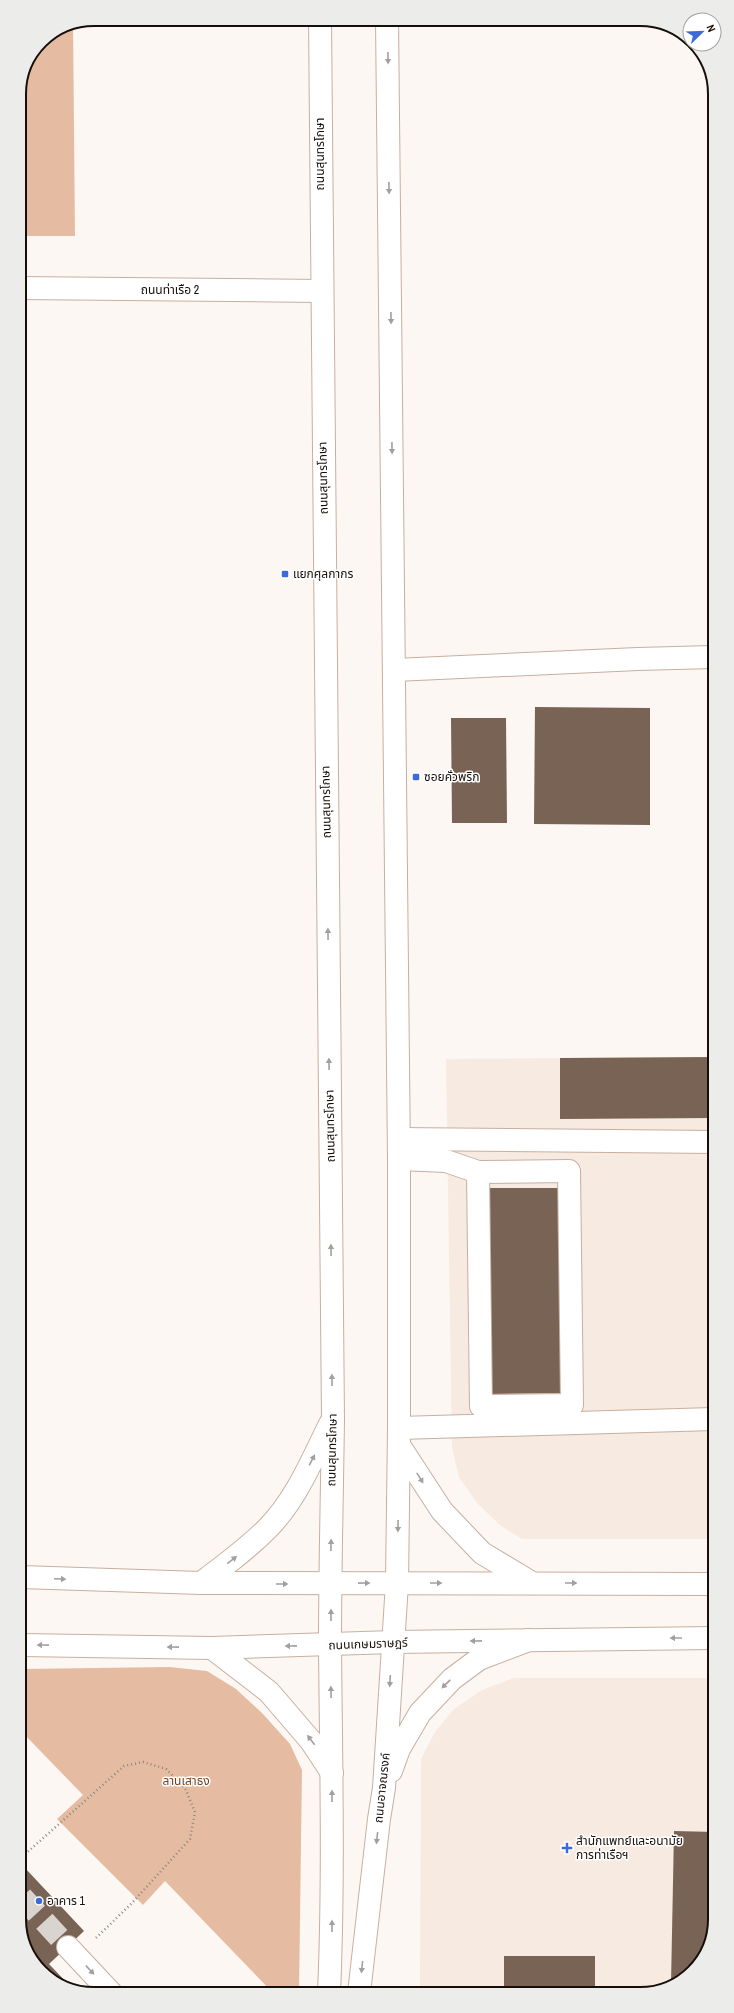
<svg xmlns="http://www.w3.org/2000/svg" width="734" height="2013" viewBox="0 0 734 2013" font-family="'Archivo Narrow','Noto Sans Thai',sans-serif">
<rect width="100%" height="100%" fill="#fcf7f3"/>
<!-- built -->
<g fill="#f6eae1">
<polygon points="714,1057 714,1539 522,1539 501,1526 477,1503 459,1477 452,1447 446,1059"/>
<polygon points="514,1678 715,1678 715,1919 700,1964 659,1991 420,1992 421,1759 435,1732 454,1709 482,1690"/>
</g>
<!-- green -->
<g fill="#e5bca2">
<polygon points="73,23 75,236 19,236 19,90 41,41 66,25"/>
<polygon points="169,1667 207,1671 236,1689 262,1713 290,1744 302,1770 299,1993 273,1993 165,1881 143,1905 57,1819 83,1795 21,1731 21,1669"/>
</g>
<!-- building -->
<g fill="#796355">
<polygon points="535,707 650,708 650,825 534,824"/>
<polygon points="451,718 506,718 507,823 452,823"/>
<polygon points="714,1057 714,1118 560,1119 560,1058"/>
<polygon points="487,1188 560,1188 563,1393 490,1394"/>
<polygon points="674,1831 715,1832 715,1919 700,1964 671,1984"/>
<polygon points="25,1868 84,1931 49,1964 69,1985 45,1975 22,1938 22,1871"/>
<rect x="504" y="1956" width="91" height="36"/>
</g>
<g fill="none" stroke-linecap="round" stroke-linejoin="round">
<!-- minor-tunnel -->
<polyline stroke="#dad4d0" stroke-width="22" stroke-dasharray="22 11" stroke-linecap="butt" points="22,1897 68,1947"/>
<defs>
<g id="minor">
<polyline points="19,288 321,291"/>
<polyline points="395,670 638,659 713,657"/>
<polyline points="399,1139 714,1142"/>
<polyline points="399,1159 446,1161 478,1172 569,1171 572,1405 481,1406 478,1172"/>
<polyline points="399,1428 714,1419"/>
<polyline points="21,1577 201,1583 715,1584"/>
<polyline points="21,1645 212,1648 393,1642 715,1638"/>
<polyline points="68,1947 112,1994"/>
</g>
<g id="major">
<path d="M320,19L333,1419C332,1494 330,1570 330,1645C331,1761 334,1877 329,1993"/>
<polyline points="399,1445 442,1511 482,1553 532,1583"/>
<path d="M201,1583C224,1566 247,1549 267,1529C296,1500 312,1460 330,1424"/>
<polyline points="212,1648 269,1692 311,1741 332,1773"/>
<polyline points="391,1771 399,1749 420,1713 452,1679 479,1659 529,1640"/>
<polyline points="359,1993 379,1819 384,1788 397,1583 399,1428 399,1159 387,19"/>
</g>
</defs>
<!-- minor casing -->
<use href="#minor" stroke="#c7af9f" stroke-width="24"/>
<!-- major casing -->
<use href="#major" stroke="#c7af9f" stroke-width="24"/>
<!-- path -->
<polyline stroke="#8c8681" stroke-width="2.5" stroke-dasharray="1 3" stroke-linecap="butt" points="22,1857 124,1766 143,1762 166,1769 185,1788 195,1812 190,1839 132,1903 96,1938"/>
<!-- minor -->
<use href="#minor" stroke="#fff" stroke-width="22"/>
<!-- major -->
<use href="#major" stroke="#fff" stroke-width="22"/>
</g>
<!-- one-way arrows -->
<defs><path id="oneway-solid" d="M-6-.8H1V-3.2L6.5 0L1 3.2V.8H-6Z"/></defs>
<g fill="#a29f9d">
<use href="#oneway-solid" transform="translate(388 58) rotate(89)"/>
<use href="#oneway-solid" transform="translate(389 188) rotate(89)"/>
<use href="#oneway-solid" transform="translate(391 318) rotate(89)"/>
<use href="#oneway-solid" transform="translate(392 448) rotate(89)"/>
<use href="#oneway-solid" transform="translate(328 934) rotate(-91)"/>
<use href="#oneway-solid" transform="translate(329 1064) rotate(-91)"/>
<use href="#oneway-solid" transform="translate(331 1250) rotate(-91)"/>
<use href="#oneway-solid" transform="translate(332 1380) rotate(-91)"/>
<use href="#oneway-solid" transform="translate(312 1460) rotate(-63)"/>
<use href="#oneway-solid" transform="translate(420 1478) rotate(58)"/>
<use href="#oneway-solid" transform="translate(398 1526) rotate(91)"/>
<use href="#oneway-solid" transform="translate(331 1545) rotate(-89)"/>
<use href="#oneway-solid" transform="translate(232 1560) rotate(-37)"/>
<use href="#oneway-solid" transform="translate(60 1579) rotate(2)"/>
<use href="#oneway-solid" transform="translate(364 1583) rotate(-1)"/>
<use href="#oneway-solid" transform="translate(436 1583)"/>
<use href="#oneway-solid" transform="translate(571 1583)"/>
<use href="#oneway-solid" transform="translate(282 1584)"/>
<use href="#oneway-solid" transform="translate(331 1615) rotate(-90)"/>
<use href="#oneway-solid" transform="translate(676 1638) rotate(-180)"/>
<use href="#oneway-solid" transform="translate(476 1641) rotate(179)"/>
<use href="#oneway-solid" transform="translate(43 1645) rotate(-179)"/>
<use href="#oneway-solid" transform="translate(291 1646) rotate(179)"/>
<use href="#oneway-solid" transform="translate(173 1647) rotate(-179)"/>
<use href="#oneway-solid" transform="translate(390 1681) rotate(93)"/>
<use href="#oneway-solid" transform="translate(446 1684) rotate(136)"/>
<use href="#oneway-solid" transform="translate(331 1692) rotate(-91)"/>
<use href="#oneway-solid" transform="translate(311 1740) rotate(-127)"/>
<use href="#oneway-solid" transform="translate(332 1796) rotate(-90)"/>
<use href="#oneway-solid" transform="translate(377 1838) rotate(96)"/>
<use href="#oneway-solid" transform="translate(332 1926) rotate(-90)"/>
<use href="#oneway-solid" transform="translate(362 1967) rotate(96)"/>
<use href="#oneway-solid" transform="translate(90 1970) rotate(47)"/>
</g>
<!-- markers -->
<g fill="#3c6adb" stroke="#fff" stroke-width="1.5">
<rect x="281" y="570" width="8" height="8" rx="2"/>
<rect x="412" y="773" width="8" height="8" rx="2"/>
<path d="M565 1842h4v4h4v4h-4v4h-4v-4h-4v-4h4z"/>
<circle cx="39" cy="1901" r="4"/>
</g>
<g text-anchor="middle" stroke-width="3" stroke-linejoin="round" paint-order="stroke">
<!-- street labels -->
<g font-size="12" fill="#160e09" stroke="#fff">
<text transform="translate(320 154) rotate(-90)" y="4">ถนนสุนทรโกษา</text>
<text x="170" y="294">ถนนท่าเรือ 2</text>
<text transform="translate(323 478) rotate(-91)" y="4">ถนนสุนทรโกษา</text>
<text transform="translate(326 802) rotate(-91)" y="4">ถนนสุนทรโกษา</text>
<text transform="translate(330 1126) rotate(-91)" y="4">ถนนสุนทรโกษา</text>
<text transform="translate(332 1450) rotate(-89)" y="4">ถนนสุนทรโกษา</text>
<text transform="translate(368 1644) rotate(-2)" y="4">ถนนเกษมราษฎร์</text>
<text transform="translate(382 1788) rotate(-84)" y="4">ถนนอาจณรงค์</text>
</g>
<!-- poi labels -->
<g font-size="12" fill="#160e09" stroke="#fff" text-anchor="start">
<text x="293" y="578">แยกศุลกากร</text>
<text x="424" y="781">ซอยคั่วพริก</text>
<text x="576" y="1845">สำนักแพทย์และอนามัย<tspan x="576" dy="14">การท่าเรือฯ</tspan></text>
<text x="47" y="1905">อาคาร 1</text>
</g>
<!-- park labels -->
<g font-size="12" fill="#743f16" stroke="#fff">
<text x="186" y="1785">ลานเสาธง</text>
</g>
</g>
<!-- crop -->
<path d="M0 0H734V2013H0ZM94 26H640A68 68 0 0 1 708 94V1919A68 68 0 0 1 640 1987H94A68 68 0 0 1 26 1919V94A68 68 0 0 1 94 26Z" fill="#ececeb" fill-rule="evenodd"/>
<path fill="none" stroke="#160e09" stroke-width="2" d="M94 26H640A68 68 0 0 1 708 94V1919A68 68 0 0 1 640 1987H94A68 68 0 0 1 26 1919V94A68 68 0 0 1 94 26Z"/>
<!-- north arrow -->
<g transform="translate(702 32) rotate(67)"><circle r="19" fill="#ffffff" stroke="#a29f9d"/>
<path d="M0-3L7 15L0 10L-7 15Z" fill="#3c6adb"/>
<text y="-6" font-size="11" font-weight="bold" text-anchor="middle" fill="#160e09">N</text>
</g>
</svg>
